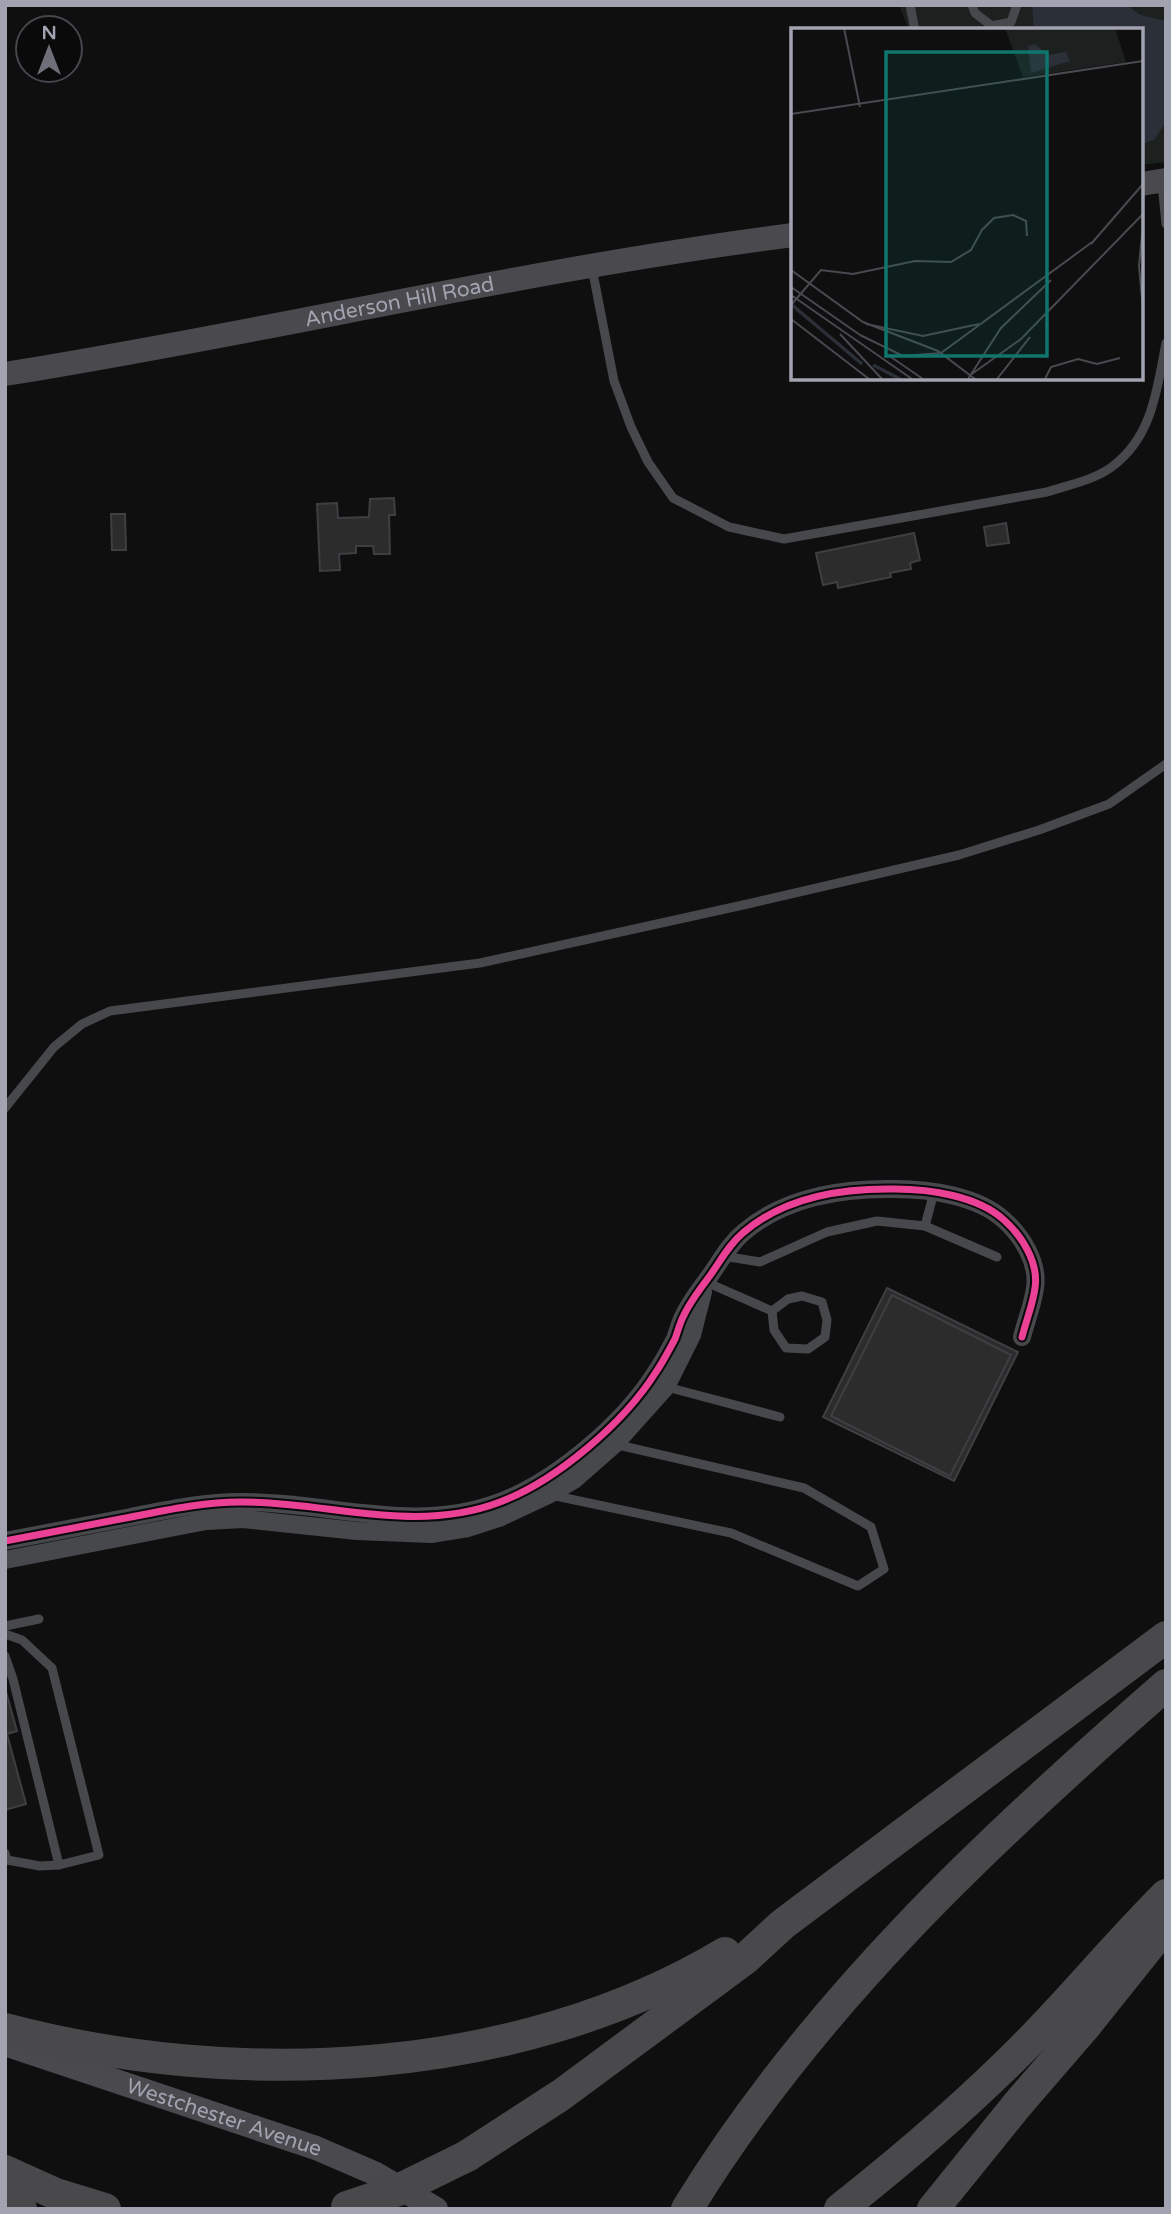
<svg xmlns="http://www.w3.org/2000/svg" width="1171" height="2214" viewBox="0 0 1171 2214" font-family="'Varela Round',sans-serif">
<rect width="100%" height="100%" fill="#0f0f10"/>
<!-- green -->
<polygon fill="#1c211f" points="899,5 1166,5 1166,162 1141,165 1141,30 909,30"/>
<!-- water -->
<polygon fill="#2b3038" points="1032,5 1127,5 1140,15 1166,21 1166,122 1154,140 1141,144 1141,30 1034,30"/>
<!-- building -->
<g fill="#2c2c2d" stroke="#3f3f43" stroke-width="2" fill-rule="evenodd">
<polygon points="394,498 395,515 389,515 390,554 374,554 373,546 356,546 356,553 339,554 340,570 320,571 317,504 337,503 338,518 369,517 370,499"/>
<polygon points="111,514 125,514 126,550 112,550"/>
<polygon points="1006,523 1009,543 987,546 984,527"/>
<polygon points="914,533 920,560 910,563 911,569 890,573 891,577 838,588 837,582 823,585 816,553"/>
<path d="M887,1288L1018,1352L954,1481L823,1417ZM907,1344L961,1370L934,1423L881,1397Z"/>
<polygon points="892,1295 1011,1355 950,1476 831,1416"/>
<polygon points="5,1688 17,1731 7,1734 26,1804 5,1810"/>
</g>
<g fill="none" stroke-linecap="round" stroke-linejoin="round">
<!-- service -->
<g stroke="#47484b" stroke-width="9">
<polyline points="910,5 915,30"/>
<polyline points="972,5 975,13 992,26 1011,22 1017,5"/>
<polyline points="1162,184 1166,224"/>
<path d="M592,268L614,381L631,427L648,462L673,498L729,527L784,539L1047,492C1068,485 1095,480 1113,466C1153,436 1157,388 1166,343"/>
<polyline points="5,1108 54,1047 82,1024 110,1011 480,963 752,903 959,855 1039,830 1109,804 1166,764"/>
<polyline points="925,1226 934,1192"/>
<polyline points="723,1256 760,1262 827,1232 877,1221 925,1226 997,1257"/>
<polyline points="706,1282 772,1311"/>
<polygon points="802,1296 822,1302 827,1320 825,1337 808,1349 786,1348 774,1330 772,1311 788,1299"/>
<polyline points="663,1386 780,1417"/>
<polyline points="551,1495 731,1533 858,1586 884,1569 871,1527 804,1488 614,1444"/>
<polyline points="5,1626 39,1619"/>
<polyline points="5,1634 22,1640 52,1668 99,1855 59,1865 40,1866 7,1860 5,1853"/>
<polyline points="5,1656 13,1679 59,1865"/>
</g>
<!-- minor -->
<g stroke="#47484b" stroke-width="18">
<path d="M5,1541C47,1533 89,1525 131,1517C167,1510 203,1502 240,1502C327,1501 414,1535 500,1502C556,1481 624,1423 656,1372C663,1362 669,1350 675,1339C678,1331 680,1322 684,1315C690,1302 700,1289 709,1277C720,1262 729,1244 744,1232C785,1197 843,1188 895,1189C930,1189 978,1196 1004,1220C1022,1236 1039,1263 1035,1288C1033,1304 1026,1321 1022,1337"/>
<polyline points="5,1560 206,1521 243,1519 357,1531 431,1534 468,1528 499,1518 550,1494 574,1480 615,1444 666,1387 692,1335 703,1292"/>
</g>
<!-- secondary -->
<g stroke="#4a4a4e" stroke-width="24">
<polyline points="1141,184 1166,180"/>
<path id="s1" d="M5,374C268,332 528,269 793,235"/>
<path id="s2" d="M5,2044L316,2148L374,2173L436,2209"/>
</g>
<!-- motorway -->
<g stroke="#49494c" stroke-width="32">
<path d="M5,2029C236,2090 516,2078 725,1953"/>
<polyline points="467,2156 561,2095 745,1959 783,1924 1166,1637"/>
<polyline points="5,2171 56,2194 105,2209"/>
<polyline points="5,2198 21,2209"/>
<path d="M687,2209C812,2005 987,1841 1166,1685"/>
<path d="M840,2209C906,2157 969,2103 1028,2043C1075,1995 1118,1943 1166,1895"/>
<polyline points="933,2209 1017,2105 1086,2025 1166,1925"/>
</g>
<!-- motorway-bridge -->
<polyline stroke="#49494c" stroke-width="32" points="347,2207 398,2190 467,2156"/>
<defs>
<path id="cycleway" d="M5,1541C47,1533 89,1525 131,1517C167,1510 203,1502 240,1502C327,1501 414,1535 500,1502C556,1481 624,1423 656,1372C663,1362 669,1350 675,1339C678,1331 680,1322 684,1315C690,1302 700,1289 709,1277C720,1262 729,1244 744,1232C785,1197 843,1188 895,1189C930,1189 978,1196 1004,1220C1022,1236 1039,1263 1035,1288C1033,1304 1026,1321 1022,1337"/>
</defs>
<!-- cycleway casing -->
<use href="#cycleway" stroke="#0a0a0b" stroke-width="11"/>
<!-- cycleway -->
<use href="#cycleway" stroke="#ea4096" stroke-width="7"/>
</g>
<g text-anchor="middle" stroke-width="6" stroke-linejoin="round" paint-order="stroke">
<!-- street labels -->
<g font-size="21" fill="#a1a3b0" stroke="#0a0a0b">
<text dy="7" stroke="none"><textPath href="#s1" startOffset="401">Anderson Hill Road</textPath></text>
<text dy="7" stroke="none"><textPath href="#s2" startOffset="231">Westchester Avenue</textPath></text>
</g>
</g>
<!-- overview -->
<g transform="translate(791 28)">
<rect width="352" height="352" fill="#0f0f10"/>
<path d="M214,0H324L335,34L232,49Z" fill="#1c211f"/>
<path d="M244,16L257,27L275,24L279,33L240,45L237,18Z" fill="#2b3038"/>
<path fill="none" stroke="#2b3038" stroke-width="3.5" d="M1,277L71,336M82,337L109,351"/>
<path fill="none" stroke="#494a50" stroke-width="2" d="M53,0L69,79M0,86L352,33M352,197L348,238L352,281M192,201L203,190L222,187L235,193L236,208M300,216L352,156M0,242L72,294L147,323L184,351M0,259L72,309M0,267L121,351M0,277L30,242L62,246L124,233L160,234L180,222L192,200M0,291L78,351M75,296L132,308L188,296M49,306L91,351M69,307L112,328L150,325L304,212M97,327L132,351M178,348L230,311L352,186M177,351L210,300L260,252M206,351L239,309M254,351L260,339L287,331L306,336L329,330"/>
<path fill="#0f766e" fill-opacity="0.15" stroke="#0f766e" stroke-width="3.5" d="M95,24H256V328H95Z"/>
<rect width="352" height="352" fill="none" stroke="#a1a3b0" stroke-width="3.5"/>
</g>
<!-- border -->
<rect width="1171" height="2214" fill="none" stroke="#a1a3b0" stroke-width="14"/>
<!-- north arrow -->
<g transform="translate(49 49)"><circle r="33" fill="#0a0a0b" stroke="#46474d" stroke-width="2"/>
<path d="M0-5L12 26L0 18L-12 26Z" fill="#6e6f78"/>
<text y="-10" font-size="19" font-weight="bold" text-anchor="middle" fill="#a1a3b0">N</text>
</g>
</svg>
